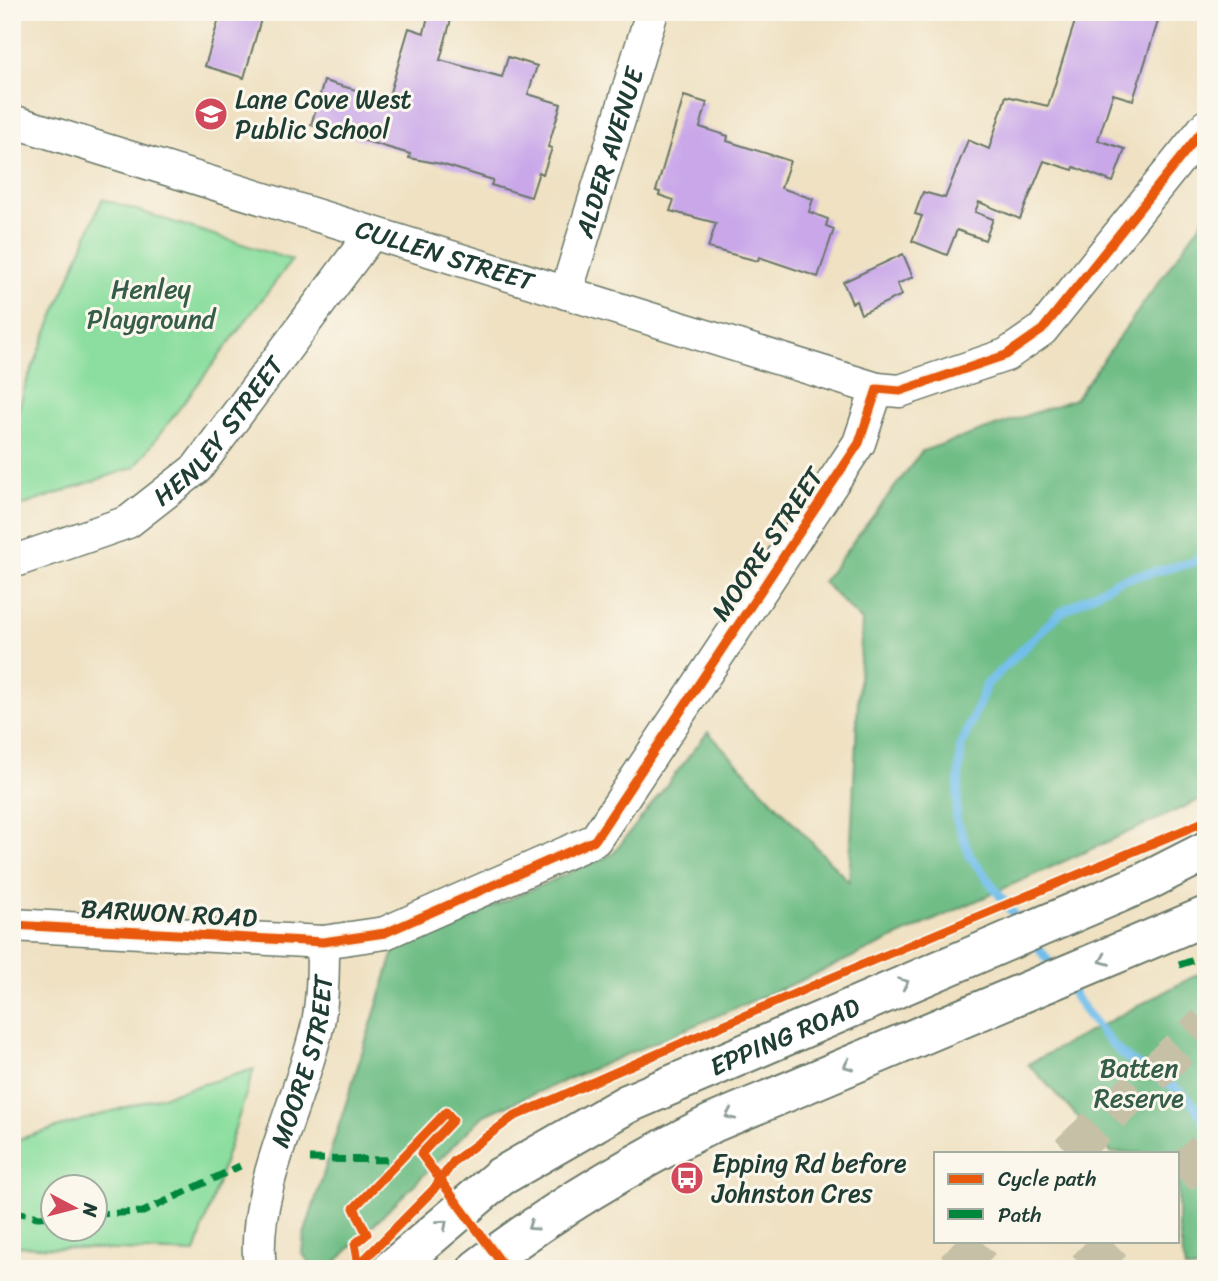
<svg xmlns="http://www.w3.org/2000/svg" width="1218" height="1281" viewBox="0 0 1218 1281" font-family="Sriracha,sans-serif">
<rect width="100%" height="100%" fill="#fbf7ec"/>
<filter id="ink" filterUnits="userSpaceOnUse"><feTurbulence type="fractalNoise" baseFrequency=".0143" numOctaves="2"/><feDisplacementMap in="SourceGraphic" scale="14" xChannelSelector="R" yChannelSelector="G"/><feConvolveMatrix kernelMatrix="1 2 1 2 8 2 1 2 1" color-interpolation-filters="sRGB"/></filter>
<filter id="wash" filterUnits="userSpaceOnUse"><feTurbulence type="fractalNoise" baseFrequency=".00686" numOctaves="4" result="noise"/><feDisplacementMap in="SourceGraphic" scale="28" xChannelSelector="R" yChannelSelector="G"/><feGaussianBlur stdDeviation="1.57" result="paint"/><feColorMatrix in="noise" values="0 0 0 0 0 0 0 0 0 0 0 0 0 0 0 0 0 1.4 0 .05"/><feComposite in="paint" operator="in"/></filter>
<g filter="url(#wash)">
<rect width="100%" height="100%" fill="#efe1c2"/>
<!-- green -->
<g fill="#8bde9f" stroke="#558e6a" stroke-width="2" fill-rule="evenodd">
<polygon points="102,199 292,260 135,467 12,509 12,433 26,383"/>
<path d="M254,1069L195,1253L12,1246V1141ZM52,1186H94V1228H52Z"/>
</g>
<!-- forest -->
<g fill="#70bd86" stroke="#487d5d" stroke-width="2">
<polygon points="1206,216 1206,797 806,978 484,1115 329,1269 312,1266 302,1253 304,1235 395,949 613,854 708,732 849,882 862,621 823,582 922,451 1075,399"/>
<polygon points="1206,970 1206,1269 1185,1269 1178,1223 1178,1153 1112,1153 1028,1064"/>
</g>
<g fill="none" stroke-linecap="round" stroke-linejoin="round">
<!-- stream -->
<g stroke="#71beeb" stroke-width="9">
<polyline points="1022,925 970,856 956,818 961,746 987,684 1060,613 1119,580 1191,563 1206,555"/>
<polyline points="1032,939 1055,970"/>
<path d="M1066,984C1083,1007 1100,1033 1121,1053C1151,1080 1189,1082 1206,1127"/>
</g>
</g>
<g id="blocks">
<!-- building -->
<g fill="#c9a7e9">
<polygon points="221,12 263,12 244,78 205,66"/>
<polygon points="429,12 453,12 440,60 502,77 508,57 537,66 528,94 561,104 548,147 552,148 543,174 539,172 531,197 491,185 493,180 441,164 409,158 410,154 311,125 324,81 388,99 409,28 424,33"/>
<polygon points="1078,12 1161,12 1133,100 1113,94 1098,140 1125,149 1113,182 1074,167 1073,170 1044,161 1020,219 979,202 975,212 993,219 985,240 957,230 947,255 912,241 922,216 915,214 923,192 945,198 968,140 989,149 1006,96 1048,106"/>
<polygon points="684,96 707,103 700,127 728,136 727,141 790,161 781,188 813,199 809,212 828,219 826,226 834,229 818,277 759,257 758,261 708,248 716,223 670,211 674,200 659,195 660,192 656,191"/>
<polygon points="903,254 913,277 897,284 902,295 861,314 856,301 852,303 843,282"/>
</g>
</g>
</g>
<g filter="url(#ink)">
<use href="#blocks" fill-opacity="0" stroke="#687666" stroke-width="2"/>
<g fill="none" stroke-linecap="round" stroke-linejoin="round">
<!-- highway-tunnel -->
<g stroke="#c5c0a6" stroke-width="38" stroke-dasharray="38 19" stroke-linecap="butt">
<polyline points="1069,1153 1206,1024"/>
<polyline points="1178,1177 1206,1149"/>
<polyline points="955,1269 981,1241"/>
<polyline points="1086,1269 1114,1241"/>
</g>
<defs>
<g id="street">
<path id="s1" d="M12,121L877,389"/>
<path id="s2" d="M566,293L652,12"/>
<path id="s3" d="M12,562L128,522L197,468L372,233"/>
<polyline points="12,925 323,942 385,933 595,840 859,443 877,389 900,391 1006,355 1042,330 1206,126"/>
<path id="s4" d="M260,1269C250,1191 302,1099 318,1023C323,996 323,969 323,942"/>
</g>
<g id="primary">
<path id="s5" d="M392,1269L500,1177L627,1104L1145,882L1206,851"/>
<path d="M477,1269C551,1211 629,1165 713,1123L1206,916"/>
</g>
</defs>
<!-- street casing -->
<use href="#street" stroke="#687666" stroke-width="35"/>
<!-- primary casing -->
<use href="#primary" stroke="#687666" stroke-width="42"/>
<!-- street -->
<use href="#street" stroke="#fff" stroke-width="32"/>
<!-- primary -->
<use href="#primary" stroke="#fff" stroke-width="38"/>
<!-- quiet -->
<g stroke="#00873e" stroke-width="7" stroke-dasharray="14 7" stroke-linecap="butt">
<polyline points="1179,965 1206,956"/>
<polyline points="310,1159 401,1160"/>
<polyline points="12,1211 38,1217 52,1216"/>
<polyline points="94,1214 143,1212 240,1166"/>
</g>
<defs>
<g id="cycleway">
<polyline points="12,925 323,942 385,933 595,840 859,443 877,389 900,391 1006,355 1042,330 1206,126"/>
<polyline points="359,1265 355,1244 367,1234 354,1208 446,1112 453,1120 421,1154 506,1269"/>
<polyline points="355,1269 433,1190 454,1161 513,1117 826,980 1206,821"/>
</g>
</defs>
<!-- cycleway casing -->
<use href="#cycleway" stroke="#fbf7ec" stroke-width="13"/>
<!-- cycleway -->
<use href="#cycleway" stroke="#e8590c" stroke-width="9"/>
</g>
<!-- one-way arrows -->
<defs><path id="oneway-chevron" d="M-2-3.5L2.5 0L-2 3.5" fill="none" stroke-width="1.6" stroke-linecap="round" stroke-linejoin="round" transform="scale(1.75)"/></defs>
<g stroke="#8f9e9a">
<use href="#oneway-chevron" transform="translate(1104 960) rotate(158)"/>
<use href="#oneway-chevron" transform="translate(904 983) rotate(-23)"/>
<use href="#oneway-chevron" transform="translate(848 1065) rotate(158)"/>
<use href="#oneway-chevron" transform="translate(730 1115) rotate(156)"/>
<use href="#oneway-chevron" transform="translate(443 1224) rotate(-41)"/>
<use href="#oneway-chevron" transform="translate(532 1226) rotate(146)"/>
</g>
</g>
<!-- icons -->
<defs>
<symbol id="school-disc" viewBox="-11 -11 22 22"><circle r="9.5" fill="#d1495b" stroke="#fbf7ec"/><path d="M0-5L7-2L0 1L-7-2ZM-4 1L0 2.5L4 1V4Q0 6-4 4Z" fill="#fff"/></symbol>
<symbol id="bus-disc" viewBox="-11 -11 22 22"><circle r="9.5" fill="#d1495b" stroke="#fbf7ec"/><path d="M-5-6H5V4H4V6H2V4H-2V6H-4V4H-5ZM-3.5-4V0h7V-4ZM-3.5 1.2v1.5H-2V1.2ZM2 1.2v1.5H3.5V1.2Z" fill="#fff"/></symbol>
</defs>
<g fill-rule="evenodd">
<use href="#school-disc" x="192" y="95" width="38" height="38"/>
<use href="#bus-disc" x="668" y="1159" width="38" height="38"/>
</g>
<g text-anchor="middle" stroke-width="6" stroke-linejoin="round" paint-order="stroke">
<!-- poi labels -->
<g font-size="26" fill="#1f3d34" stroke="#fbf7ec" text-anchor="start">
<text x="235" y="108">Lane Cove West<tspan x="235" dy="30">Public School</tspan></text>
<text x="712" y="1172">Epping Rd before<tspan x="712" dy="30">Johnston Cres</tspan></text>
</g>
<!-- street labels -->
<g font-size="26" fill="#1f3d34" stroke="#fbf7ec">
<text dy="9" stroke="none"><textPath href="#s2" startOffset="147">ALDER AVENUE</textPath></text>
<text dy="9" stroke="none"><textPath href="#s1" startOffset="453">CULLEN STREET</textPath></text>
<text dy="9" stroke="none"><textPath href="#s3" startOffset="252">HENLEY STREET</textPath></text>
<text transform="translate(767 544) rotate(-56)" y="9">MOORE STREET</text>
<text transform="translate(169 913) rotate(3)" y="9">BARWON ROAD</text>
<text dy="9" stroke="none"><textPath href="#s5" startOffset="460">EPPING ROAD</textPath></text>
<text dy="9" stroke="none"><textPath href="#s4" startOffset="214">MOORE STREET</textPath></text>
</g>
<!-- park labels -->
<g font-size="26" fill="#355d49" stroke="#fbf7ec">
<text x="151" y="298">Henley<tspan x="151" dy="30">Playground</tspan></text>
<text x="1139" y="1077">Batten<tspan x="1139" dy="30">Reserve</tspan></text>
</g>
</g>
<!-- margin -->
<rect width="1218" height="1281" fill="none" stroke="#fbf7ec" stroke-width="42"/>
<!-- legend -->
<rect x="934" y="1152" width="245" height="91" fill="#fbf7ec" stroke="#a3ada2" stroke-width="2"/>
<rect x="948" y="1174" width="35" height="10" fill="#e8590c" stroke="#a3ada2" stroke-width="2"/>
<text x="998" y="1186" font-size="21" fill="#1f3d34">Cycle path</text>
<rect x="948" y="1209" width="35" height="10" fill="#00873e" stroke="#a3ada2" stroke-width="2"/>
<text x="998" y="1222" font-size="21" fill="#1f3d34">Path</text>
<!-- north arrow -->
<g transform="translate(74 1208) rotate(97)"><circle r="33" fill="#fbf7ec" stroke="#a3ada2" stroke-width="2"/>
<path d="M0-5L12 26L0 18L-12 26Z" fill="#d1495b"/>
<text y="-10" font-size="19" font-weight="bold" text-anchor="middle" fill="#1f3d34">N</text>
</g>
</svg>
